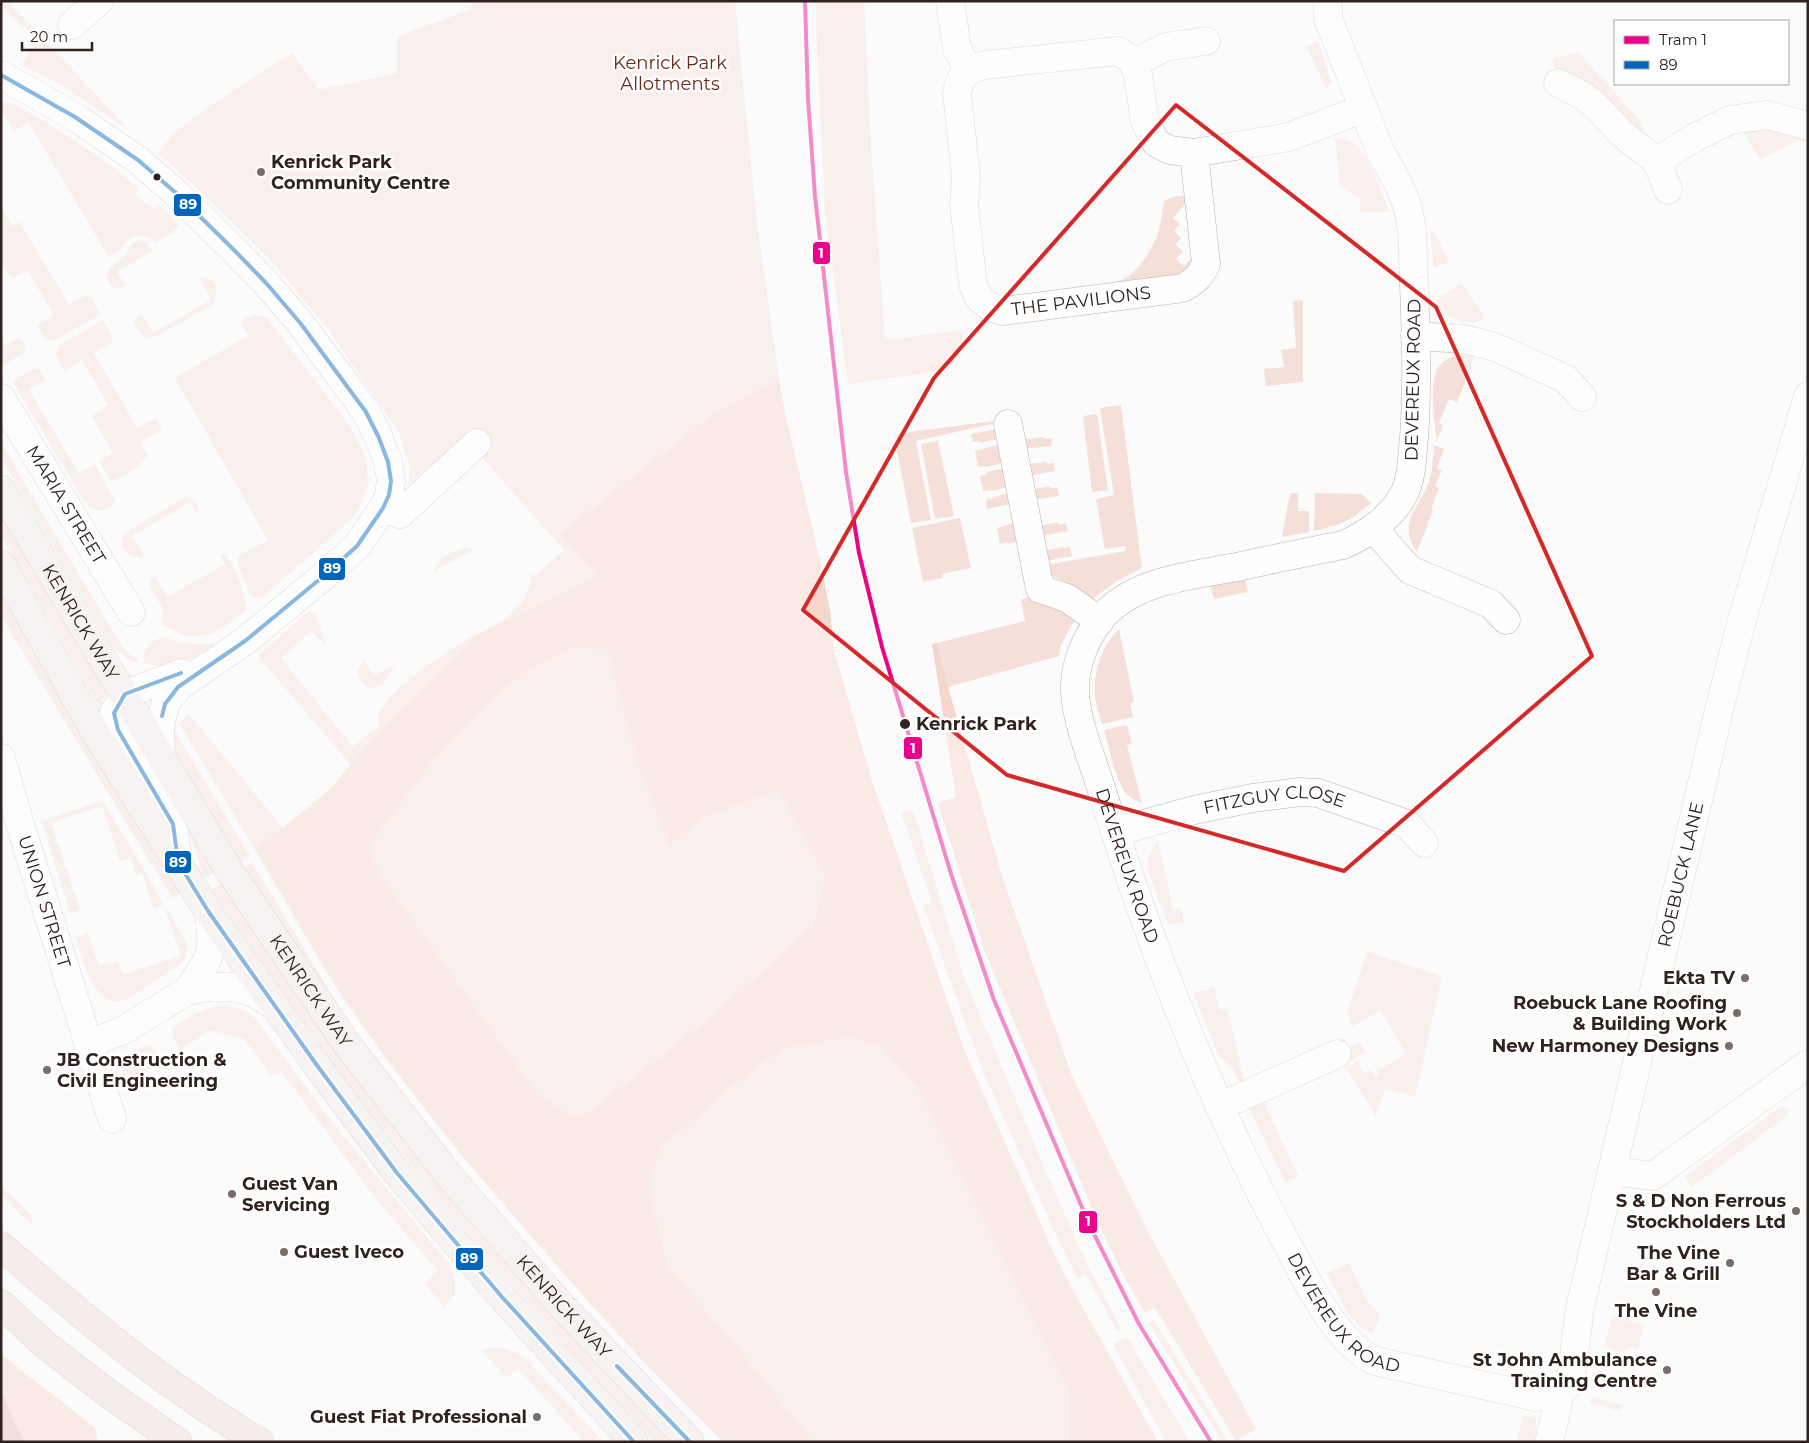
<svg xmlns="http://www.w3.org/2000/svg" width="1809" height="1443" viewBox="0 0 1809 1443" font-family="Montserrat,sans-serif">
<rect width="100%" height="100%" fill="#fbfbfb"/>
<!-- green -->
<g fill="#f5dfd9">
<polygon points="1,1 8,1 130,131 60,84 21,65 37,40 1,6"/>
<path d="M475,1H735L756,216L779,379L785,413L820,561L830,611L834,651L871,778L964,1050L1054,1254L1076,1296L1158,1442H724L696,1415L622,1338L537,1243L462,1156L391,1065L344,999L179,723L189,714L283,828L328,791L351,765L258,656L309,611L316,616L327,647L312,631L281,658L353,747L379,725C366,702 449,651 466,640C482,631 502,624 515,610C526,599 530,588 532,573L535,576L564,550L480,455L470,432L409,484L410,468L399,433L330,332L270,259L202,193L158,153L173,134L206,109L292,53L319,90L397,73V37L469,10Z"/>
<polygon points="815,1 864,1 871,146 885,340 963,330 961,346 958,354 953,362 940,371 848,384 825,211"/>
<polygon points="1318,41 1332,84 1326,89 1309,51 1305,47"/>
<polygon points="1578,52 1641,122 1643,132 1634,129 1557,74 1552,59"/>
<path d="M4,103H12C57,128 100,155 139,189L135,194L154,210L159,205L179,225L172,233L155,243L150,238L137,235C124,240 122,251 111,256L107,254L28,122L14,131L1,110V104Z"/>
<polygon points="1745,124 1808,135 1808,143 1798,140 1760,160 1745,133"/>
<path d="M1335,138C1343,139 1350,140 1357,146C1370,158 1383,195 1389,212H1361L1360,199L1340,184Z"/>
<path d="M1189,195V200L1173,218L1180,224L1174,231L1181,238L1175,245L1183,251L1176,259L1184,266L1196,253V258L1183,278L1107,286C1113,283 1120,281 1126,278C1141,268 1155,246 1159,229C1162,220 1162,211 1164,201L1175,196Z"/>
<polygon points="1,208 12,226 20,222 69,305 85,296 91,297 100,314 56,340 46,340 37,325 54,315 27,270 12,279 3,265 1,266"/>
<polygon points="1430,229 1437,236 1448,262 1434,268"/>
<path d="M142,240L146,243L153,251L117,271L125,285C123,286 119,288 117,288C109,288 104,275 109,269C112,264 118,262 122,259C130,251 129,242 142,240Z"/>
<path d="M203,277C219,279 219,292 213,304L157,336C145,340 137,333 134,321L142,315L153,333L211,300L199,278Z"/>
<path d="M1461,284L1465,287L1483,314L1484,318C1469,329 1443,318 1436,300Z"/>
<polygon points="1303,300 1303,382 1266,386 1264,369 1284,367 1281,350 1296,348 1293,301"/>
<polygon points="253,315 261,316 268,319 349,425 363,451 367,469 368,484 360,507 353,518 261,598 254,597 250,594 237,562 239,556 268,540 175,378 248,336 240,322"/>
<polygon points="103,320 113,337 112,342 94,353 137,428 155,418 162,430 140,442 148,456 138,463 140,466 111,482 99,461 113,453 92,416 108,405 82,360 64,371 56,354 60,345"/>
<polygon points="20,337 26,347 23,353 4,365 1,361 1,339 5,346"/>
<path d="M1461,354L1475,356L1457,402L1449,399L1439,423L1443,425L1437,440C1434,422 1429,383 1438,368C1443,360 1452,356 1461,354Z"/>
<polygon points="33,369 40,370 45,380 29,389 78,473 95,464 115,501 107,509 96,511 84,501 12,381"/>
<polygon points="1121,405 1142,568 1115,582 1094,598 1090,598 1072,585 1048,574 1045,565 1126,551 1125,546 1105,549 1096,499 1114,495 1100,408"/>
<polygon points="1097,414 1108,490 1092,492 1083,416"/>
<polygon points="1018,418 916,441 931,520 911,523 894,434"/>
<polygon points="1001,428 1003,438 980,443 980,441 973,442 971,434"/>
<polygon points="1044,437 1044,439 1051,438 1052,446 1023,449 1021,440"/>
<polygon points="938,441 954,516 935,519 921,444"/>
<polygon points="1,443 121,645 131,656 138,658 138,663 128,660 114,648 1,458"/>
<polygon points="1004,443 1008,462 986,467 985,466 978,467 975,451"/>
<path d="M1434,445L1444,449L1437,468L1442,470L1435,486L1439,488L1431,509L1433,510L1417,552C1397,522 1418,510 1428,484C1433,472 1433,458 1434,445Z"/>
<polygon points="1047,462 1047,464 1054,463 1055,471 1028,476 1026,464"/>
<polygon points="1009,467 1013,486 991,491 990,490 983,491 980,476 987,474 987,472"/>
<polygon points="1050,486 1051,488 1057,488 1059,496 1033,500 1031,490"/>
<polygon points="1014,491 1016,503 987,509 986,500"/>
<polygon points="1290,493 1298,493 1298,511 1309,511 1309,532 1282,537"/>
<path d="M1315,493L1362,494L1371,503C1350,521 1341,525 1314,531Z"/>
<path d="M185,497L191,498L198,505L196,513L190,502L132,536L145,558C129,557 116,550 125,533Z"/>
<polygon points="1,514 107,688 100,708 1,535"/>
<polygon points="960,518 971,568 942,574 943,578 923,582 912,528"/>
<polygon points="1020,521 1023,541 1008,544 1007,542 1000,544 997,528"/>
<polygon points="1058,522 1059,524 1066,523 1068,531 1040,536 1038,526"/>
<polygon points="1063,547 1064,548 1070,547 1072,556 1045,561 1043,551"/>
<path d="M466,548L473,550L433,572C439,557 451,551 466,548Z"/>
<path d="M224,554C234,560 247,598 246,610C217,634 196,648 161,623C171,605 146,595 151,579L155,576L168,597L225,564L220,555Z"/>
<polygon points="1245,578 1248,592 1214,599 1210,586"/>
<polygon points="1,593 60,697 181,893 172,898 14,638 1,615"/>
<polygon points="1032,597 1078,614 1061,645 1059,656 948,687 937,643 1025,621 1021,599"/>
<path d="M1119,629L1134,702L1130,703L1133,717L1102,724C1100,717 1097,709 1096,702C1091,677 1101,646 1119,629Z"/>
<path d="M165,637C183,644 193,645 212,643L214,646C195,661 169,668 145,664C141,649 150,640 165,637Z"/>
<path d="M364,661L374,676L395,664L382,686L370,688C358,682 353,670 364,661Z"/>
<path d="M1127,725L1132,743L1127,745L1142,803C1135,800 1129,798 1125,792C1115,779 1109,747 1104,730Z"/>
<polygon points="172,731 178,736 250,856 239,863 173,750"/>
<path d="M103,801L187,943L186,955L181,964L126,1000C93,1010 84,961 76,938L88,934L99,966L118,961L123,975L181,956L164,905L154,908L142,873L136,875L131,858L120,861L102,806L51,823L80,910L70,913L42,821Z"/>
<polygon points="913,810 964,977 1048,1176 1088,1266 1121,1328 1117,1331 1086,1274 1077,1278 1054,1231 982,1069 923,905 930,903 931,899 901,813"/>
<polygon points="189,833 214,872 205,878"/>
<polygon points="1158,840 1173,909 1181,908 1184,922 1168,925 1147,867 1148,857"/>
<polygon points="252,862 343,1013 342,1017 242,869"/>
<path d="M222,883C290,987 361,1091 440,1187C513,1275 592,1359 671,1442L653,1441C576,1357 499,1272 426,1183C350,1089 281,989 212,890Z"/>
<polygon points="1367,952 1442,976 1415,1097 1385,1088 1376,1116 1346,1068 1357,1061 1365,1073 1371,1070 1376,1077 1379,1075 1377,1071 1406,1054 1380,1010 1351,1027 1348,1010"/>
<polygon points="1214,988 1220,1011 1227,1009 1246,1087 1241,1089 1232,1067 1219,1057 1194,993"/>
<path d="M225,1005L246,1011L255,1018L333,1123L448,1263C453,1273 458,1287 453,1297C451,1300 446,1304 444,1307L425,1284L438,1271L375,1198L282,1072L271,1075L244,1039L211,1030L180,1050L173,1037L172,1028C189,1016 205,1007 225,1005Z"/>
<polygon points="1344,1038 1350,1048 1360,1042 1366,1051 1344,1065 1335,1044"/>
<path d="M145,1045L152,1047L163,1061L123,1084C118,1064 129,1057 145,1045Z"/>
<polygon points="1260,1093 1298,1176 1285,1182 1245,1100"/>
<polygon points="1782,1106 1789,1114 1692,1187 1684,1177"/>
<polygon points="1,1186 31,1215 33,1226 1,1195"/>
<path d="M1349,1263L1367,1301L1380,1316L1374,1330L1371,1333C1349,1324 1337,1292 1327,1273Z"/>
<polygon points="1612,1316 1644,1325 1638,1349 1630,1347 1623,1353 1604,1347"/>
<polygon points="1154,1320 1228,1442 1222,1442 1149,1323"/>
<polygon points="1127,1337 1190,1442 1166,1442 1113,1344"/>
<polygon points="492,1348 507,1349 525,1358 603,1442 584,1442 518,1368 507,1378 481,1350"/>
<polygon points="1592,1397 1623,1405 1621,1411 1590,1403"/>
<polygon points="1524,1415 1536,1418 1535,1442 1516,1442"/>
</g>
<!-- forest -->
<g fill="#f5d6cd" fill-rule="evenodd">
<path d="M779,379L785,413L820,561L830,611L834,651L871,778L964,1050L1054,1254L1076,1296L1158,1442H1071L1069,1392L918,1089L882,1046L847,1037L782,1049L725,1091L662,1147L648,1183L668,1268L734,1343L813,1442H724C651,1373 584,1298 519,1222C458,1151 397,1078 345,1000C312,952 286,899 255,850L328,791L387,724L476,636L594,578L595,573L560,534L714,414ZM571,648L608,649L636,759L669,845L705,816L779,790L825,877L813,927L704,1023L579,1120L539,1096L379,874L370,845C415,783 461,718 524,673C538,663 556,656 571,648Z"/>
<polygon points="937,643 948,687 1003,879 1072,1076 1145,1226 1256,1429 1236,1441 1156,1309 1153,1308 1145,1313 1123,1275 1096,1218 984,950 938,803 956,797 932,644"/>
<polygon points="1,1354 95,1428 98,1442 25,1442 12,1418 1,1389"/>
</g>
<!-- water -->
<polygon fill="#e2bcb2" points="1,1389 12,1418 25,1442 1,1442"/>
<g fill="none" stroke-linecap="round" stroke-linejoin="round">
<defs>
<g id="minor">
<polyline points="950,1 957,49 969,71"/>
<path id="s1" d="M1327,1L1329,21L1381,153L1399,185L1407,205L1412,229C1414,298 1419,369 1414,438C1412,457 1412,478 1404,494C1392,517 1366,535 1343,545C1308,552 1272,559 1237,567C1190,576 1131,580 1099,621C1084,641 1074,667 1075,691C1076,722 1093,761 1102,791C1150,946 1209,1098 1286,1242C1306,1279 1336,1343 1375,1361L1536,1397L1559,1393"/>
<polyline points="72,25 99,1"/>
<polyline points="1133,64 1165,47 1206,41"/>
<polyline points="1,75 75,117 138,160 176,193 233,249 267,284 301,324 336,371 366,412 379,438 388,462 391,481 389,495 383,508 357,546 326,574 245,641 178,687 165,704 160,728 161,755"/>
<polyline points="1558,83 1582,95 1597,107 1622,134 1657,161 1668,190"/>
<path d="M1194,153L1206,264C1201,276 1195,281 1183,288L1003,311L990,307L979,298L973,284L964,205L966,177L957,94C959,74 967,70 985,65L1118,51L1132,60L1138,76L1145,122L1156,143L1170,150L1194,153L1289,137L1362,109"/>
<polyline points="1657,161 1694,138 1730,120 1768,115 1808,126"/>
<polyline points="1415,336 1464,339 1495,347 1566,379 1582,397"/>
<path id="s2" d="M1,398L131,612"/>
<polyline points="1008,424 1040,589 1067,598 1100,621"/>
<polyline points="383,508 400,514 477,443"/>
<polyline points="1373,528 1410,570 1491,604 1506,620"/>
<path id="s3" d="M1,758L20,824L112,1119"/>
<path id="s4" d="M1115,832L1194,810L1253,798L1299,792L1318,793L1407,824L1424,843"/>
<polyline points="178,862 173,824 118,730 114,713 125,694 181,673"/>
<path d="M187,991C210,959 216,952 208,911"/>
<polyline points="88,1044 122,1031 187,991 209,987 232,987 252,992 275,1006"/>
<polyline points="1219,1107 1337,1054"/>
<polyline points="1613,1171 1653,1176 1808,1064"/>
<path id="s5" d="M1549,1442L1557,1408L1559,1393L1568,1385L1572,1369L1580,1308L1720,706L1742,620L1808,396"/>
</g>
<g id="major">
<path id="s6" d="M1,489L230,872L346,1043L450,1177L561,1305L690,1442"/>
<polyline points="1,564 95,732 208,911 316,1064 397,1173 466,1255 502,1297 634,1442"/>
</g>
<g id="highway">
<path d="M1,1246C83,1317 166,1387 260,1442"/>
<polyline points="1,1304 43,1343 110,1395 178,1442"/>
</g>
</defs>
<!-- minor casing -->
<use href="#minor" stroke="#b7b0af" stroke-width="29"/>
<!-- major casing -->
<use href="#major" stroke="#c0afab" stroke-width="29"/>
<!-- highway casing -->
<use href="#highway" stroke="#c0afab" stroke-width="29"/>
<!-- minor -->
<use href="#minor" stroke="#fefefe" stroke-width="28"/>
<!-- major -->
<use href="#major" stroke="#f2e9e7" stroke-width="28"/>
<!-- highway -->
<use href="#highway" stroke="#ecdcd8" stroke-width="28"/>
<defs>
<g id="bus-1">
<polyline points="1,75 75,117 138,160 176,193 233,249 267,284 301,324 366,412 379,438 388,462 391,481 389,495 383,508 357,546 326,574 245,641 178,687 165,704 162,716"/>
<polyline points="181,673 125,694 114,713 118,730 173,824 178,862 208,911 316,1064 397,1173 502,1297 634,1442"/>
<polyline points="617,1366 690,1442"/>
</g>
</defs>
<!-- bus-1 casing -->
<use href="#bus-1" stroke="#fff" stroke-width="8"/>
<!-- bus-1 -->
<use href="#bus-1" stroke="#0065bd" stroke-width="4"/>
<defs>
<polyline id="tram-1" points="805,1 808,99 815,196 846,472 859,553 882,647 952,877 994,1000 1089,1224 1139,1324 1211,1442"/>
</defs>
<!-- tram-1 casing -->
<use href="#tram-1" stroke="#fff" stroke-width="8"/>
<!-- tram-1 -->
<use href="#tram-1" stroke="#ec008c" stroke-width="4"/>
</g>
<!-- marked area -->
<path d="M0 0H1809V1443H0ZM1176,105L1436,307L1592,656L1344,871L1007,775L803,610L934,378Z" fill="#fbfbfb" fill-opacity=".55" fill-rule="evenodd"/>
<path fill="none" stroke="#d62828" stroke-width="4" stroke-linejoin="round" d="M1176,105L1436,307L1592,656L1344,871L1007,775L803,610L934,378Z"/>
<!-- markers -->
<g fill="#776e6b" stroke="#fff" stroke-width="2">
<circle cx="261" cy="172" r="5"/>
<circle cx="1745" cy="978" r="5"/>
<circle cx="1737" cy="1013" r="5"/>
<circle cx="1729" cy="1046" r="5"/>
<circle cx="47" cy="1070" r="5"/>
<circle cx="232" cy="1194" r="5"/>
<circle cx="1796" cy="1211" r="5"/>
<circle cx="284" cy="1252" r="5"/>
<circle cx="1730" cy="1263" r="5"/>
<circle cx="1656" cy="1292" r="5"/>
<circle cx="1667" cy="1370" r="5"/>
<circle cx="537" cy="1417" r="5"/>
</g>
<g fill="#30221e" stroke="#fff" stroke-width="2">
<circle cx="157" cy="177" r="4.5"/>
<circle cx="905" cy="724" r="6"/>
</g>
<g text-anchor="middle" stroke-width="5" stroke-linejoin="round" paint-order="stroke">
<!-- park labels -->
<g font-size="18" fill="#6a2816" stroke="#fff">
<text x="670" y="69">Kenrick Park<tspan x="670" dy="21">Allotments</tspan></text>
</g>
<!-- poi labels -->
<g font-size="18" font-weight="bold" fill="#30221e" stroke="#fff" text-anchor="end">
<text x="271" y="168" text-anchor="start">Kenrick Park<tspan x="271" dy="21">Community Centre</tspan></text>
<text x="1735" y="984">Ekta TV</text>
<text x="1727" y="1009">Roebuck Lane Roofing<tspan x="1727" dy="21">&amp; Building Work</tspan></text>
<text x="1719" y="1052">New Harmoney Designs</text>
<text x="57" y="1066" text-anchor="start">JB Construction &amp;<tspan x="57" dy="21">Civil Engineering</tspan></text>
<text x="242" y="1190" text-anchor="start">Guest Van<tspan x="242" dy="21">Servicing</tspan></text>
<text x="1786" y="1207">S &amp; D Non Ferrous<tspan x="1786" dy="21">Stockholders Ltd</tspan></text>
<text x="294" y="1258" text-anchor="start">Guest Iveco</text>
<text x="1720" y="1259">The Vine<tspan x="1720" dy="21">Bar &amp; Grill</tspan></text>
<text x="1656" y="1317" text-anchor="middle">The Vine</text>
<text x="1657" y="1366">St John Ambulance<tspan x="1657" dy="21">Training Centre</tspan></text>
<text x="527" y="1423">Guest Fiat Professional</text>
</g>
<!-- street labels -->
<g font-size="18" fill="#30221e" stroke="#fff">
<text transform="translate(1081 301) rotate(-7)" y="6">THE PAVILIONS</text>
<text transform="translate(1413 380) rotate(-89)" y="6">DEVEREUX ROAD</text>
<text dy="6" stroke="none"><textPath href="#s2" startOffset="125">MARIA STREET</textPath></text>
<text dy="6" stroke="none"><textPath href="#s6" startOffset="155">KENRICK WAY</textPath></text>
<text dy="6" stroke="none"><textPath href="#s4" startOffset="164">FITZGUY CLOSE</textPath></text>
<text dy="6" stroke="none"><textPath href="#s1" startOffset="1110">DEVEREUX ROAD</textPath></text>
<text dy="6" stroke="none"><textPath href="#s5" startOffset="585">ROEBUCK LANE</textPath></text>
<text dy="6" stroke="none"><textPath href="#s3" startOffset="150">UNION STREET</textPath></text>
<text dy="6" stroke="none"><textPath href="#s6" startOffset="590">KENRICK WAY</textPath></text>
<text dy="6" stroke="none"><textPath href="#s6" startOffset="995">KENRICK WAY</textPath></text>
<text dy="6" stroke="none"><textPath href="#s1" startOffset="1614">DEVEREUX ROAD</textPath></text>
</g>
<!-- stop labels -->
<g font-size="18" font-weight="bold" fill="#30221e" stroke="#fff" text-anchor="start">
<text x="916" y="730">Kenrick Park</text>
</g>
</g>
<g stroke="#fff" stroke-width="2">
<rect x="173" y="193" width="29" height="24" rx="5" fill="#0065bd"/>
<rect x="812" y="241" width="19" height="24" rx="5" fill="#ec008c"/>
<rect x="318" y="557" width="28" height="24" rx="5" fill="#0065bd"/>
<rect x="903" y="736" width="20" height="24" rx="5" fill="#ec008c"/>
<rect x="164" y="850" width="28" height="24" rx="5" fill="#0065bd"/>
<rect x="1078" y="1210" width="20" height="24" rx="5" fill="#ec008c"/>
<rect x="455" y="1247" width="29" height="24" rx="5" fill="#0065bd"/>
</g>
<g font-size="14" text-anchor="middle" font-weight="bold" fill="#fff">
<text x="188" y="209">89</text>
<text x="821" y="258">1</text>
<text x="332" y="573">89</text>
<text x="913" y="753">1</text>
<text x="178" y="867">89</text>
<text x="1088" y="1226">1</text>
<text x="469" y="1263">89</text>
</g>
<!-- border -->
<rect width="1809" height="1443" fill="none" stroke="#30221e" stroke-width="5"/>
<!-- legend -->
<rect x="1614" y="20" width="175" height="65" fill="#ffffff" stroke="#aca7a5"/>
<rect x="1624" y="36" width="25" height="8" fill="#ec008c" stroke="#aca7a5"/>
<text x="1659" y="45" font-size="15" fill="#30221e">Tram 1</text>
<rect x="1624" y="61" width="25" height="8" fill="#0065bd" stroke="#aca7a5"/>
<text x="1659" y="70" font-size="15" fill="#30221e">89</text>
<!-- scale -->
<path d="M22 42v8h70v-8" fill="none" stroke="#30221e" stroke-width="2.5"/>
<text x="30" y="42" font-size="15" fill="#30221e" stroke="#ffffff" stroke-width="4" paint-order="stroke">20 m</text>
</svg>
